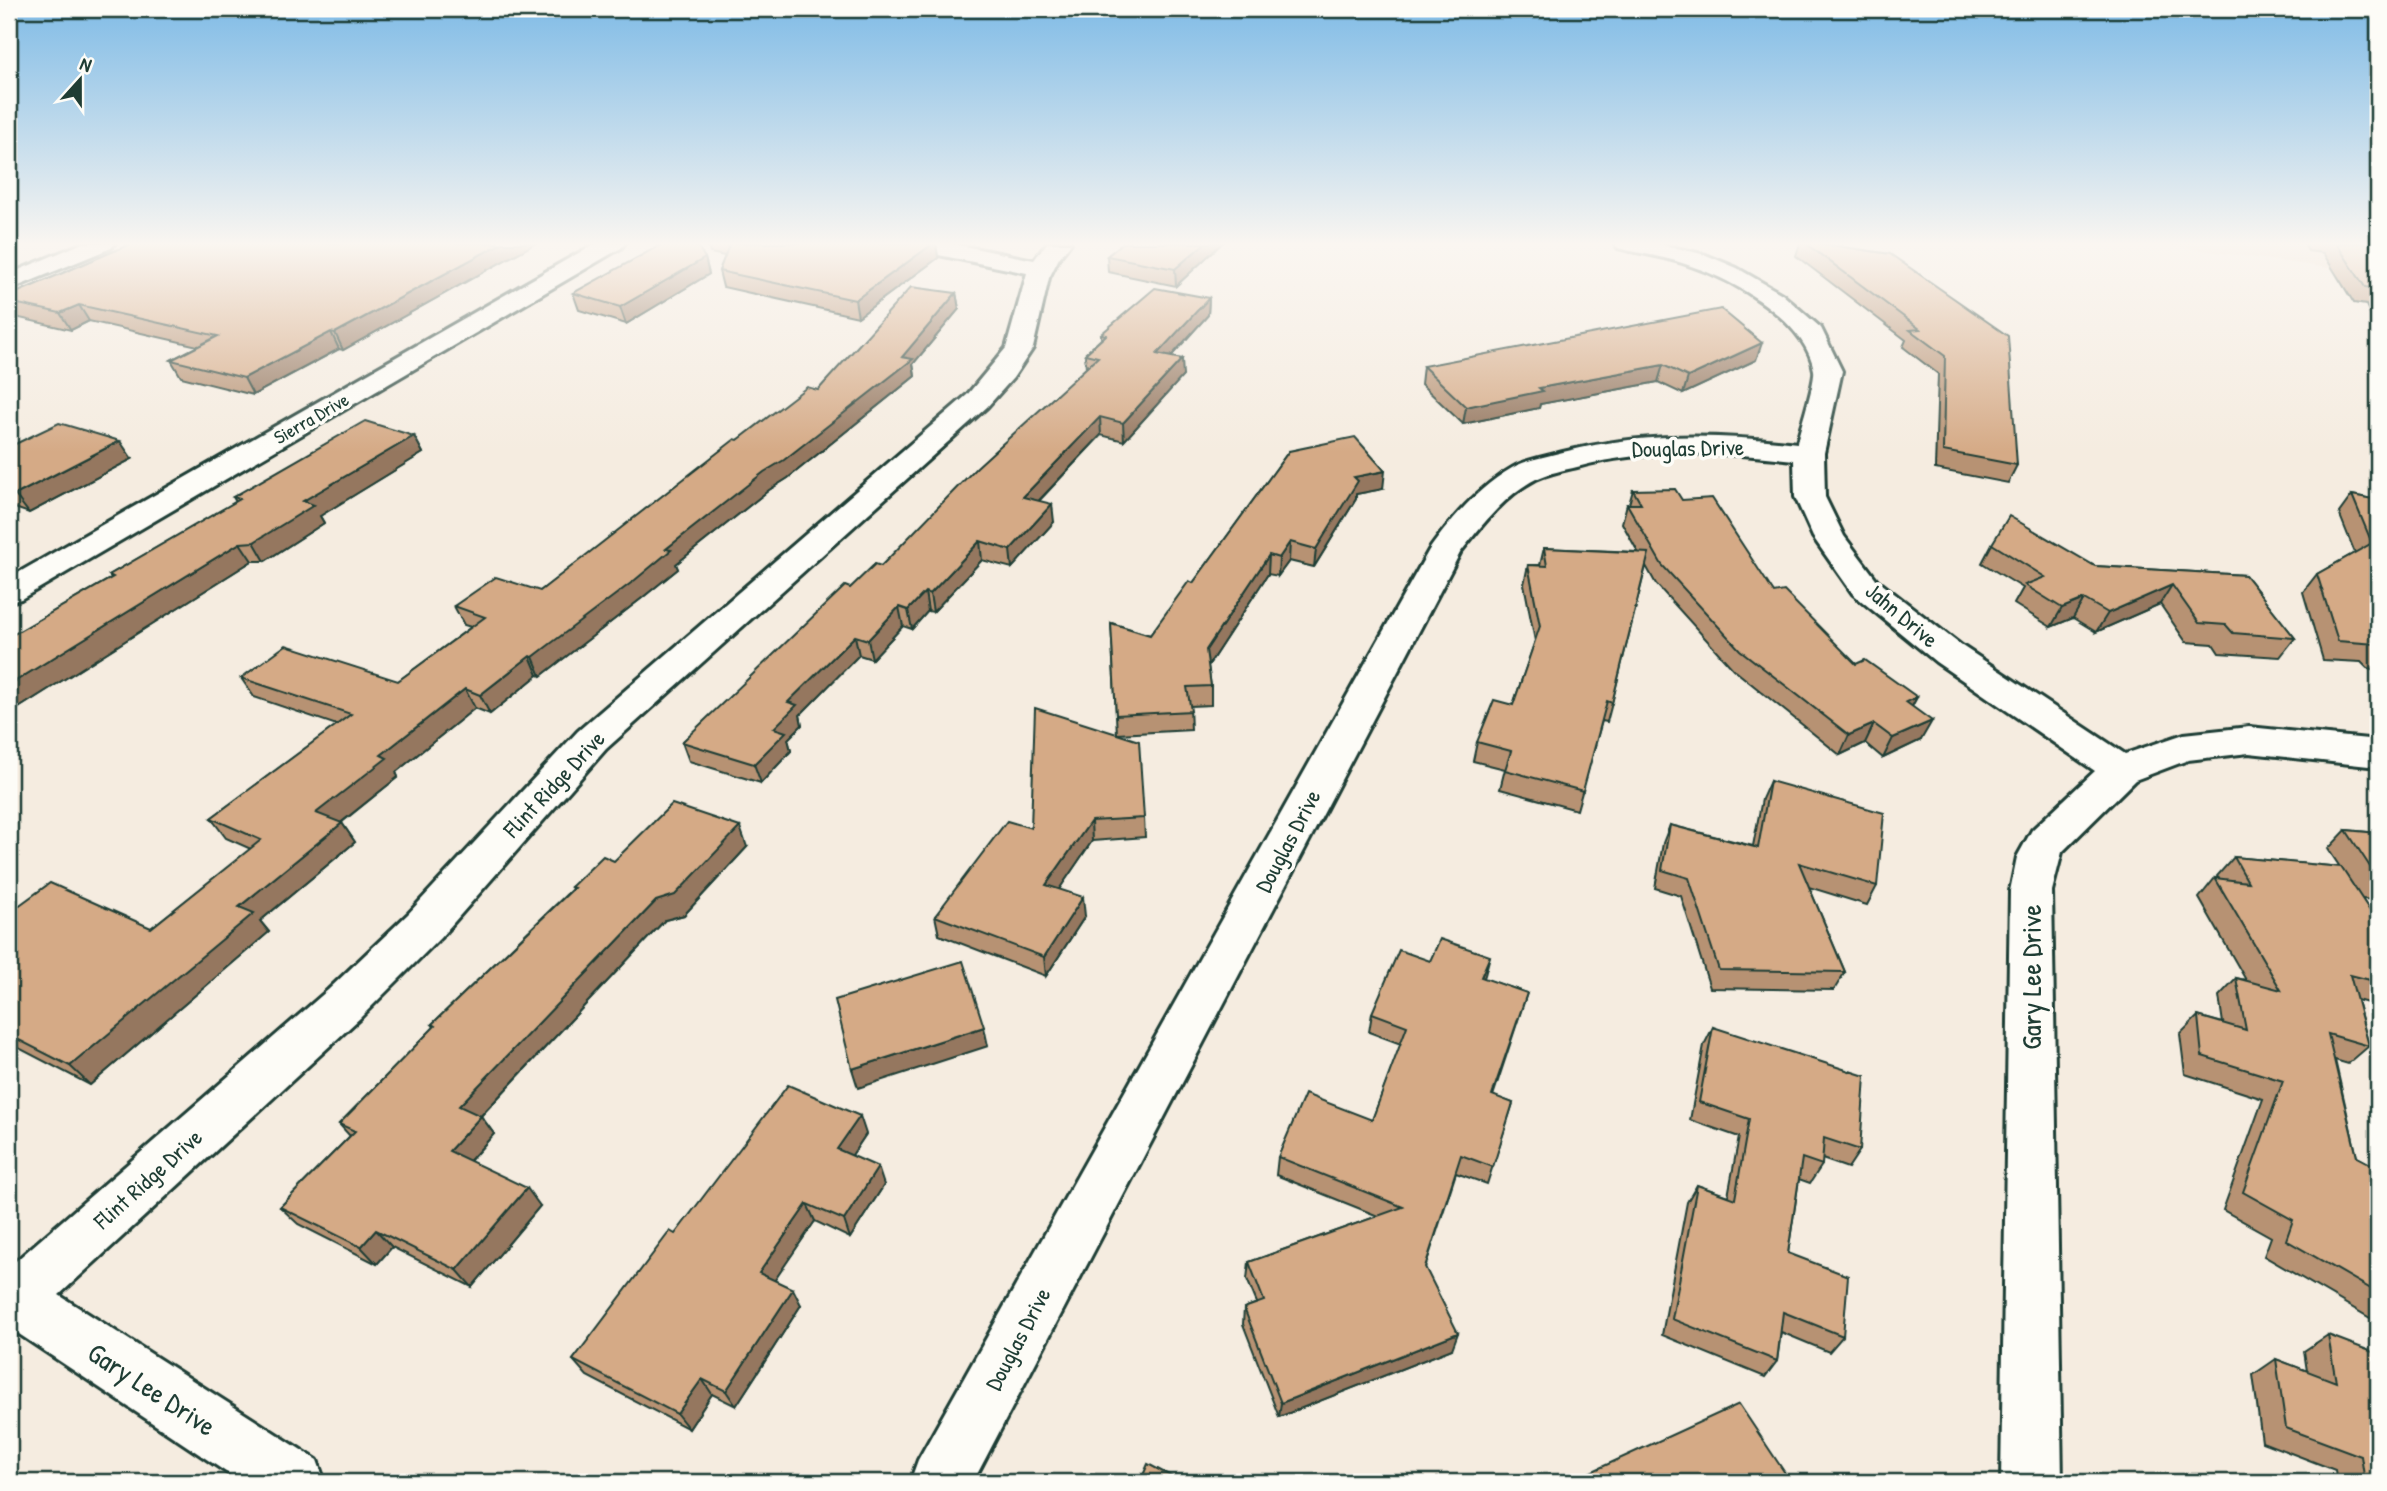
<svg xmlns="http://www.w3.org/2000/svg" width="2387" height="1491" viewBox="0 0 2387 1491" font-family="'Patrick Hand',sans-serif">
<rect width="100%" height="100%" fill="#f5ece0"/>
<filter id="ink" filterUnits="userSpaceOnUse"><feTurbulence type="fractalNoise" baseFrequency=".0143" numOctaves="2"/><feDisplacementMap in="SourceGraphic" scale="14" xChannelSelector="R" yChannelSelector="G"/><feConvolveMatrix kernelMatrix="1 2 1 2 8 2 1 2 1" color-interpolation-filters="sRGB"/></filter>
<g filter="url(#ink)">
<!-- built -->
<polygon fill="#ebd8c5" points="2152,243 2378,243 2378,275"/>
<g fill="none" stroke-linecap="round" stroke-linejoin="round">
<defs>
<g id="minor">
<polygon points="83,243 115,243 111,248 9,290 9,274"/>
<polygon points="596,243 625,243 621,248 21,599 9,602 9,578"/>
<polygon points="902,243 949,243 1034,260 1047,243 1071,243 1059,258 1049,278 1033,348 1013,378 987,407 606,749 440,938 360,1018 59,1295 317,1460 325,1482 241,1482 13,1330 9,1332 9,1267 328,990 408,914 578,731 967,395 1006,348 1027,273 914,250 906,248"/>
<path d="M1614,243H1656L1706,255L1737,268L1782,294L1821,328L1842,371L1824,453L1825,497L1844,536L1877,580L1962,646L2125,754L2184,734L2249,727L2378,740V767L2249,753L2188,760L2135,780L2062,852L2052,891L2062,1482H2001L2010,891L2017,857L2032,830L2095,771L1936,662L1853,594L1813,537L1795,497L1794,460C1722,452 1648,448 1577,467C1564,470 1549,473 1536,479C1505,495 1481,526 1460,553L973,1482H910L918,1460L1429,550C1450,520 1480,486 1512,468C1527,459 1546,457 1563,452C1641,432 1718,434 1797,443C1800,428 1816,381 1814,370C1806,321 1734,280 1691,266C1668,257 1642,254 1618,248Z"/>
</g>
</defs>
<!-- minor casing -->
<use href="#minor" stroke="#1f3d34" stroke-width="6"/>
<!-- minor -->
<use href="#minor" fill="#fdfcf7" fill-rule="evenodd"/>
</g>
<!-- wall -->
<g fill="#b79273" stroke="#1f3d34" stroke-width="2">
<polygon points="133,243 536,243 343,350 339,349 253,395 181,377 171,360 198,346 89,321 71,330 11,316 9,312 9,296"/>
<polygon points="707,243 936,243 938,258 858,317 723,287 719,271 725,256 710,253"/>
<polygon points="1123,243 1222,243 1176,286 1108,272 1107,256"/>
<polygon points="1800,243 1817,243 1890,254 2017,465 2008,483 1935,469 1938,374 1903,347 1906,340 1796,256"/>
<polygon points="2304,243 2378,243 2378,331 2366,305 2354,303 2323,253 2308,251"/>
<polygon points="705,258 709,274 626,324 579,310 573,293"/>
<polygon points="956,293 959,309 913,364 915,376 788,478 769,490 676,564 678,569 642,598 541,676 538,675 490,714 475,708 396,772 398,777 341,823 342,823 355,842 260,921 269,932 90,1085 9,1043 9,911 151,928 251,849 226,838 211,818 337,725 254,697 241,678 398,681 471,627 464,625 454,606 540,591 738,440 818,390"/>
<polygon points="1209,298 1208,315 1171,356 1183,376 1124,441 1101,435 1039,501 1054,522 1012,568 982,560 933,612 928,611 912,629 903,626 872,659 859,655 800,715 802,725 788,739 791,751 761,783 689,761 682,742 850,588 881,566 1086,368 1085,354 1101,339 1101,334"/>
<polygon points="1756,360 1683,394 1658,382 1540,404 1539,408 1463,424 1421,384 1423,366"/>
<polygon points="414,436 423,453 320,516 324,523 265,561 252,561 9,714 9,637 111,578 109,575 236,502 233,497"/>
<polygon points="9,447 132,459 29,513 9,506"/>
<polygon points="1289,451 1383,489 1356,494 1356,499 1314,567 1289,561 1278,576 1268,574 1208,666 1211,686 1211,705 1190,706 1191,730 1118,734 1144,818 1145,837 1092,841 1059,889 1085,916 1046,976 939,935 935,916 1031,828 1117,734 1111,623 1150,635 1193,583"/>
<polygon points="1633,490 1682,500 1774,593 1856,664 1917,697 1912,706 1921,740 1883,758 1865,743 1840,755 1733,669 1656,584 1646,566 1612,703 1607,722 1602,721 1577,810 1500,789 1505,769 1473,761 1477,742 1513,705 1535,641 1524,584 1528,565 1540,565 1544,548 1638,552 1622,523 1627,504 1629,504"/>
<polygon points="2352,495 2378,500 2378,670 2367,668 2361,662 2323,660 2303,592 2317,574 2355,553 2339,513"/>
<polygon points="1992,544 2095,566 2245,575 2295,638 2280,657 2219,653 2213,644 2186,642 2160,604 2096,632 2073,618 2051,627 2014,604 2023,588 1982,563"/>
<polygon points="1770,781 1877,886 1867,905 1809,887 1845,972 1834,990 1710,988 1681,896 1655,888 1663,843 1670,825 1753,846 1762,799"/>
<polygon points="2346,830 2378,833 2378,900 2362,899 2378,923 2378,1006 2357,1000 2369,1046 2348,1064 2335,1060 2357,1157 2378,1168 2378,1321 2377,1322 2264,1256 2271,1237 2223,1210 2263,1099 2185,1074 2180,1034 2198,1016 2223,1023 2219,996 2236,978 2246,980 2199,898 2215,878 2219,879 2217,876 2234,857 2340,867 2328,849"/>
<polygon points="747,847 684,915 665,920 481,1116 494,1134 470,1161 540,1206 472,1287 392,1247 377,1264 298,1224 280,1207 350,1136 339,1124 434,1027 432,1024 572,889 571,887 614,861"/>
<polygon points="1430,961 1527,993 1493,1096 1513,1103 1487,1184 1456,1173 1425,1268 1452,1349 1279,1417 1243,1324 1244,1308 1257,1303 1247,1279 1249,1262 1378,1216 1276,1175 1278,1157 1372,1120 1401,1044 1369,1032 1372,1013"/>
<polygon points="1713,1027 1860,1150 1848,1168 1822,1159 1822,1165 1810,1183 1799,1179 1788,1253 1843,1336 1829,1352 1781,1332 1777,1361 1765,1377 1662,1335 1687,1202 1697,1185 1728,1196 1739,1137 1690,1120 1704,1045"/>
<polygon points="866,1134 852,1155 884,1185 850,1238 815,1221 774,1280 801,1305 736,1406 712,1394 689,1429 587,1376 573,1360 675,1234"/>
<polygon points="2328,1335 2378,1482 2337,1482 2335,1470 2262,1442 2253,1375 2276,1359 2307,1371 2304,1351"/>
</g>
<!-- shaded-wall -->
<g fill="#95775e" stroke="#1f3d34" stroke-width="2">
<polygon points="502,243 536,243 343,350 335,333"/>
<polygon points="934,243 936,243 938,258 858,317 855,300"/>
<polygon points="1205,243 1222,243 1176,286 1175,269"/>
<polygon points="705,258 709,274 626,324 620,307"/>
<polygon points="956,293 959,309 913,364 915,376 788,478 769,490 676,564 678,569 642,598 541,676 533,657 902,357"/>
<polygon points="1209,298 1208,315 1158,371 1157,354"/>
<polygon points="79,305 89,321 71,330 60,313"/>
<polygon points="331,332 339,349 253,395 244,378"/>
<polygon points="1762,343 1756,360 1683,394 1688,377"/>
<polygon points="1182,359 1183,376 1124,441 1123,423"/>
<polygon points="1663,365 1658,382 1540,404 1539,408 1463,424 1466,407 1539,388"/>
<polygon points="1100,417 1101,435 1025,515 1023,497"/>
<polygon points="414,436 423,453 320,516 324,523 265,561 254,542 303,501"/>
<polygon points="120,441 132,459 29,513 15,495"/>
<polygon points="1385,471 1383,489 1356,494 1356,499 1314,567 1316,549 1354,477"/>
<polygon points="1052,504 1054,522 1012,568 1010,550"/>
<polygon points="980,541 982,560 933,612 930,594"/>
<polygon points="1290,542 1289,561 1278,576 1279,558"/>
<polygon points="240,543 252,561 9,714 9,685"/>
<polygon points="1269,555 1268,574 1206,669 1206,650"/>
<polygon points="2172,585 2160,604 2096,632 2108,613"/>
<polygon points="925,592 928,611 912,629 908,610"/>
<polygon points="2084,599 2073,618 2051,627 2062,608"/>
<polygon points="899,607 903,626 872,659 868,640"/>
<polygon points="855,636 859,655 800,715 802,725 788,739 791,751 761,783 754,764 788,702"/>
<polygon points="530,656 538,675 490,714 480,695"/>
<polygon points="465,689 475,708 396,772 398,777 329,832 316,813 381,755"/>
<polygon points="1917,697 1907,716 1906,702"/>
<polygon points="1932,721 1921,740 1883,758 1893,738"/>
<polygon points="1874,724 1865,743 1840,755 1849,735"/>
<polygon points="1091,821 1092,841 1049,904 1046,885"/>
<polygon points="342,823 355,842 260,921 269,932 90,1085 70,1066 239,907"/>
<polygon points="740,827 747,847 684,915 665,920 473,1124 459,1106 656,901"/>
<polygon points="1083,897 1085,916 1046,976 1044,957"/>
<polygon points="1490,956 1485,975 1477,996 1481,977"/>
<polygon points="984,1027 988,1046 858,1088 852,1069"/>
<polygon points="481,1116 494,1134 463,1168 449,1151"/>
<polygon points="860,1116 866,1134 844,1167 837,1149"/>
<polygon points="878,1167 884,1185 850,1238 844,1220"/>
<polygon points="527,1188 540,1206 472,1287 457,1270"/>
<polygon points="807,1204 815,1221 768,1290 759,1273"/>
<polygon points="376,1230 392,1247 377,1264 361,1247"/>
<polygon points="793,1289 801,1305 736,1406 726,1391"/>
<polygon points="1458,1333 1452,1349 1279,1417 1281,1403"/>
<polygon points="702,1379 712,1394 689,1429 677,1414"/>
</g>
<!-- building -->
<g fill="#d5aa86" stroke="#1f3d34" stroke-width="2">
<polygon points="133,243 502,243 335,333 331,332 244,378 171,360 218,336 79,305 60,313 9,302 9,296"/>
<polygon points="664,243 696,243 705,258 620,307 573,293"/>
<polygon points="730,243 934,243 855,300 719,271"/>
<polygon points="1123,243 1205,243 1175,269 1107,256"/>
<polygon points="1805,243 1817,243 1890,254 2008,336 2017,465 1943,451 1945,356 1910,330 1920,329"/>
<polygon points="2336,243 2378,243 2378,293 2376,289 2365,287"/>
<polygon points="911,287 956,293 902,357 913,359 784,460 764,472 666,549 671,550 635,580 533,657 530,656 480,695 465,689 381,755 387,758 316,813 342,823 239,907 254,913 70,1066 9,1035 9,911 10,912 50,883 151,928 261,840 211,818 351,714 241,678 286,645 398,681 485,617 454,606 496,577 540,591 735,439 738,440 807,387 818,390"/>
<polygon points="1155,288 1209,298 1157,354 1182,359 1123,423 1100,417 1023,497 1052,504 1010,550 980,541 930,594 925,592 908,610 899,607 868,640 855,636 788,702 797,705 774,728 786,732 754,764 682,742 845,586 850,588 875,564 881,566 977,467 1098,357 1085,354 1106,335 1101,334"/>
<polygon points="1721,309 1762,343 1688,377 1663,365 1539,388 1543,391 1466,407 1423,366"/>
<polygon points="365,421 414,436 303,501 314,505 254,542 240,543 9,685 9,637 113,577 109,575 240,499 233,497"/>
<polygon points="59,423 120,441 15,495 9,492 9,447"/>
<polygon points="1355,437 1385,471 1354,477 1358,481 1316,549 1290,542 1279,558 1269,555 1206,650 1211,686 1187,687 1191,711 1116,715 1111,623 1150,635 1189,581 1193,583 1289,451"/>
<polygon points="1675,489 1682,500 1712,498 1774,593 1784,591 1856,664 1865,660 1917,697 1906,702 1932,721 1893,738 1874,724 1849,735 1740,650 1662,565 1627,504 1641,504 1633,490"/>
<polygon points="2352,495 2378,500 2378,646 2376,644 2338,641 2317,574 2372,543"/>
<polygon points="2009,516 2095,566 2245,575 2295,638 2233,633 2226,625 2199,623 2172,585 2108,613 2084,599 2062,608 2025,585 2045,577 1992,544"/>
<polygon points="1544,548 1649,553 1612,703 1607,701 1583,791 1505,770 1511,751 1477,742 1494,700 1513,705 1540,626 1528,565 1547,566"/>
<polygon points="1035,708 1139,741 1144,818 1091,821 1046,885 1083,897 1044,957 935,916 1007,821 1031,828"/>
<polygon points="1770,781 1884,813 1877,886 1799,863 1845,972 1719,970 1689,878 1662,870 1670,825 1758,848"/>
<polygon points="672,804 740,827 675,895 656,901 459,1106 481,1116 449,1151 527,1188 457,1270 376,1230 361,1247 280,1207 355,1131 339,1124 435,1026 432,1024 574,888 571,887 603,856 614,861"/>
<polygon points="2346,830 2378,833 2378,879"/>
<polygon points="2234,857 2341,867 2378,923 2378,982 2350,975 2369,1046 2328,1034 2357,1157 2378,1168 2378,1293 2286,1240 2293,1220 2243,1192 2283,1081 2202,1056 2198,1016 2246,1030 2236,978 2281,990 2215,878 2248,882"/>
<polygon points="1440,939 1490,956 1481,977 1527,993 1492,1095 1513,1103 1493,1167 1461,1155 1425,1267 1458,1333 1281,1403 1244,1308 1264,1301 1249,1262 1403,1207 1278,1157 1305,1094 1372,1120 1407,1026 1372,1013 1399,950 1430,961"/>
<polygon points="963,961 984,1027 852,1069 835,1000"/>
<polygon points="1713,1027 1865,1076 1860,1150 1824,1138 1822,1165 1802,1158 1788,1253 1848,1276 1843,1336 1783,1312 1777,1361 1672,1319 1697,1185 1735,1199 1749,1119 1699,1102"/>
<polygon points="788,1085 860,1116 837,1149 878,1167 844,1220 807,1204 759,1273 793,1289 726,1391 702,1379 677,1414 573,1360 670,1231 675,1234"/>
<polygon points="2328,1335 2378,1354 2378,1482 2365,1482 2361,1456 2286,1428 2276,1359 2336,1382"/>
<polygon points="1739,1404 1791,1482 1569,1482"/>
<polygon points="1148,1464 1182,1482 1140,1482"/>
</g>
</g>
<!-- sky -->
<linearGradient id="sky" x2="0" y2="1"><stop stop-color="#7fbbe6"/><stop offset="0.54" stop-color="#faf6f1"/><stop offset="1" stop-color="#faf6f1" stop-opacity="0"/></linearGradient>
<rect width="2387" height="452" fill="url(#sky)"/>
<g text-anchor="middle" stroke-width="7" stroke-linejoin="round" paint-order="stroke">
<!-- far-street labels -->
<g font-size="19" fill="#1f3d34" stroke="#fdfcf7">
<text transform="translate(311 418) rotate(-30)" y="7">Sierra Drive</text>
</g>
<!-- street labels -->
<g font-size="23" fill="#1f3d34" stroke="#fdfcf7">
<text transform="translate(1688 448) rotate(-1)" y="8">Douglas Drive</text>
<text transform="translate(1902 615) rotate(40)" y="8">Jahn Drive</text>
<text transform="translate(554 784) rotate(-47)" y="8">Flint Ridge Drive</text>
<text transform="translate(1288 841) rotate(-62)" y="8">Douglas Drive</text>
<text transform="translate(148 1179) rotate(-42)" y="8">Flint Ridge Drive</text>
<text transform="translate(1018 1339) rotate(-62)" y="8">Douglas Drive</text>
</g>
<!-- near-street labels -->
<g font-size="28" fill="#1f3d34" stroke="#fdfcf7">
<text transform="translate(2031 977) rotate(-90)" y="10">Gary Lee Drive</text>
<text transform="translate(152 1389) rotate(33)" y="10">Gary Lee Drive</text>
</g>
</g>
<!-- margin -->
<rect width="2387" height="1491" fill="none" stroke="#fdfcf7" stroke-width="35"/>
<rect x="18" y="18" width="2352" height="1456" fill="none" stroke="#1f3d34" stroke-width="2.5" filter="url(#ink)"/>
<!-- north arrow -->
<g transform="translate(80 80) rotate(21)" stroke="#fdfcf7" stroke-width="5" paint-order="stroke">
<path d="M0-5L12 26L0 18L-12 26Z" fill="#1f3d34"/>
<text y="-10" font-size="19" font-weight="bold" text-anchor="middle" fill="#1f3d34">N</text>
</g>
</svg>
